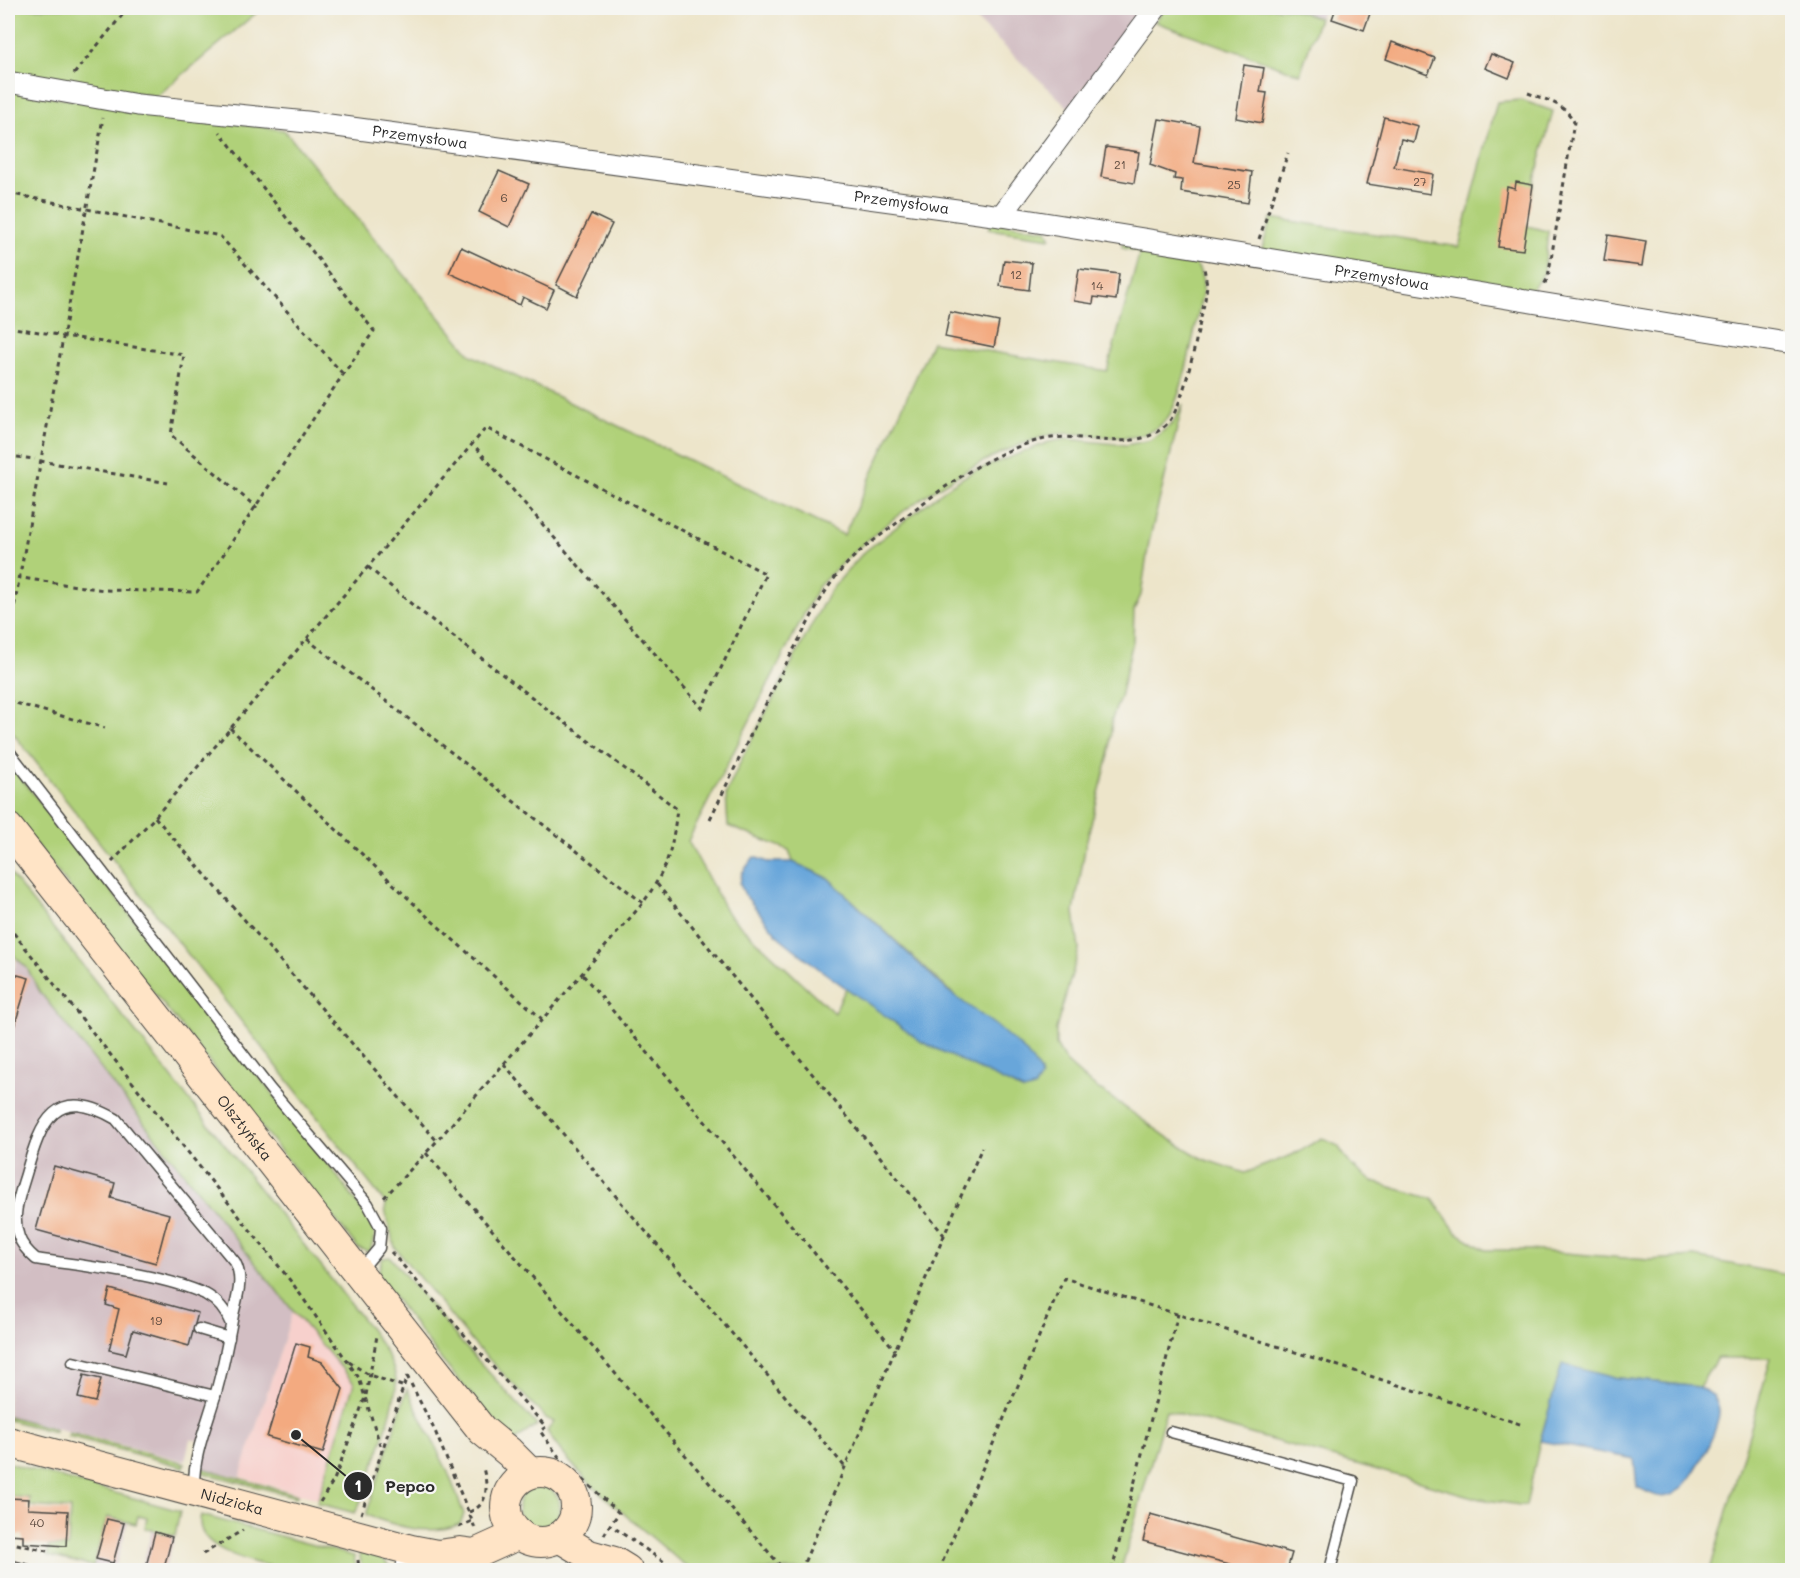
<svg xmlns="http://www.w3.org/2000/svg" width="1800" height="1578" viewBox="0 0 1800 1578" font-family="Mali,sans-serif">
<rect width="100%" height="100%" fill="#f6f6f2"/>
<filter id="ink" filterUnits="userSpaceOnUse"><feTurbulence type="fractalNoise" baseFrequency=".0167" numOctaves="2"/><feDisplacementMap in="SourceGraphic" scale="12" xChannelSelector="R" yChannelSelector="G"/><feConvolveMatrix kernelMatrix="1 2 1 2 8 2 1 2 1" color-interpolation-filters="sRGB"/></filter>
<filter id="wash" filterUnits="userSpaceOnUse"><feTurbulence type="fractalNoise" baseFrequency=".008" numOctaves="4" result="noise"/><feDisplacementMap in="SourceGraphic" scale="24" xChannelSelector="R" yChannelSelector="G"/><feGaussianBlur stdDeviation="1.35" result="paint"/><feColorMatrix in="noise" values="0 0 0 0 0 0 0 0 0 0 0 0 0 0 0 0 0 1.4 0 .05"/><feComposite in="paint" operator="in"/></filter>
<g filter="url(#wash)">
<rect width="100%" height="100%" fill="#ede5ca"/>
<!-- built -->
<polygon fill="#f7d0cc" points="293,1311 354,1383 319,1499 240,1477"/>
<!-- industrial -->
<g fill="#d2bec3">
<polygon points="964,8 1144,8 1069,108"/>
<polygon points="1289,8 1323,8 1319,18"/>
<polygon points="17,959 27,968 40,992 293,1311 240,1477 202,1468 208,1443 190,1439 185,1461 8,1416 8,990"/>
<polygon points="106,1516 128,1522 116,1565 118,1570 93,1566"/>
<polygon points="152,1530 175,1536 165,1570 141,1570"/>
</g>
<!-- green -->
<g fill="#b0d179" stroke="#6e7e52" stroke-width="1.5">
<polygon points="8,8 262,8 157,96 8,76"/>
<polygon points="1165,8 1289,8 1319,18 1300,74 1155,22"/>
<path d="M8,91L284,130L471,355L844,535L932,342L1107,371L1140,252L1122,248L1123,243C1158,249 1205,245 1203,291C1196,320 1183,402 1165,421C1133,455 1081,424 1042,437C959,464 878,524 818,587L688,841L728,914L834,1013L846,988L873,1006L1015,1087L967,1007L828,878L793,862L789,850L728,826L726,794L744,754L829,592L863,553L948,487L972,472L1049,442L1067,439L1126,445L1151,440L1172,424L1183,404L1149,542L1141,595L1134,610L1133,641L1120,697L1112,719L1109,755L1086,843L1074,912L1079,950L1056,1029V1045L1066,1062L1086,1080L1170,1139L1203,1159L1245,1173L1292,1155L1322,1138L1338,1146L1350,1164L1373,1182L1433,1199L1456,1232L1485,1250H1529L1649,1260L1695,1257L1792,1276V1570H1710L1771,1358H1717L1699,1387L1611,1377L1562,1365L1540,1441L1526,1506L1480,1499L1166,1410L1121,1570H693L685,1566C641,1526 577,1481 547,1431L554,1422L546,1418L474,1344L395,1248L385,1210L386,1204L8,727Z"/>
<polygon points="1521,100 1553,111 1523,225 1548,231 1544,273 1530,292 1261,252 1271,218 1459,247 1497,102"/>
<polygon points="991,222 1047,230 1051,238 988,229"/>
<polygon points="8,762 324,1158 370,1221 375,1234 370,1252 358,1248 8,810"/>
<path d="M8,871L339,1289C355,1311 392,1351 396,1379C399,1402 369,1477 360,1503L355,1513L317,1503L354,1383L293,1311L40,992L27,968L8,950Z"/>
<polygon points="390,1257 462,1343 537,1425 512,1442 443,1362 377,1275 383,1258"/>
<path d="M407,1389L448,1472L464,1514L460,1524C429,1537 396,1526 366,1515Z"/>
<polygon points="8,1416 55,1429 55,1432 8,1420"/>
<polygon points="69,1433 185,1463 184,1467 68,1436"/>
<polygon points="8,1463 180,1511 175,1536 145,1528 147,1518 138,1516 136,1524 107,1517 93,1566 48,1556 49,1546 68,1547 70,1509 30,1506 30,1498 8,1496"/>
<polygon points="202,1468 298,1495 296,1497 201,1472"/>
<circle cx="539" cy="1507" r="21"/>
<path d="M201,1515L354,1556L356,1570C336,1571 315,1572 295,1570C270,1568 190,1552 201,1515Z"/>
<polygon points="358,1544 379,1554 392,1570 362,1570"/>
</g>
<!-- water -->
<g fill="#67a6da" stroke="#496882" stroke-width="1.5">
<polygon points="754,857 768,862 793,862 828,878 948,991 995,1025 1025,1051 1040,1072 1041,1078 1034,1088 1024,1091 922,1042 818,968 779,937 745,895 740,884 742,873"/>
<path d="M1562,1364L1611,1377L1699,1387L1714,1396C1716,1401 1720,1409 1719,1414C1717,1434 1689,1492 1668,1496C1657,1499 1646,1491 1637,1487L1634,1459L1540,1441Z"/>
</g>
<g id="blocks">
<!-- building -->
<g fill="#f3aa80">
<polygon points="1336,8 1372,8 1364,30 1332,19"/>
<polygon points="1392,42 1435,58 1428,75 1386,59"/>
<polygon points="1491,54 1515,63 1509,78 1485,68"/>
<polygon points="1244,65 1264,68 1260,92 1267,93 1262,123 1236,118"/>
<polygon points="1384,117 1418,126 1414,142 1401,139 1394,167 1433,174 1430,194 1367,184"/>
<polygon points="1159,119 1200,126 1194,163 1252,172 1248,203 1181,192 1182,180 1174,179 1175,174 1150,165"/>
<polygon points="1106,147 1139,152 1134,183 1101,177"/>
<polygon points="499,171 529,184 509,227 479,212"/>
<polygon points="1516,182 1533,185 1523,250 1498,247 1507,187 1515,189"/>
<polygon points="591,214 612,224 577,296 556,285"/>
<polygon points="1608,235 1646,241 1642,266 1604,261"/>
<polygon points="461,247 554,290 546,308 523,297 520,305 449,273"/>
<polygon points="1004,260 1032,263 1029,290 1000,286"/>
<polygon points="1079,269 1119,274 1116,300 1094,297 1093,304 1074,301"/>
<polygon points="950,312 999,322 994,347 945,337"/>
<polygon points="14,974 29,978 11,1037 8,1036 8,1000"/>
<polygon points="54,1166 115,1183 111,1198 169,1214 156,1263 36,1230"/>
<polygon points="110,1289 198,1313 189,1346 133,1330 126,1354 109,1350 119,1309 106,1305"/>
<polygon points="296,1343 310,1347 308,1357 322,1362 343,1389 323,1453 267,1437"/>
<polygon points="84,1375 101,1379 95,1402 78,1398"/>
<polygon points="8,1498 29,1499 28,1509 68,1511 66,1546 23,1543 23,1535 8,1534"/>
<polygon points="1150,1514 1292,1553 1287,1570 1252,1570 1143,1541"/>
<polygon points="107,1519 124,1523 113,1563 96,1559"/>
<polygon points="155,1532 172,1537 168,1553 163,1570 145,1570"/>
</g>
</g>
</g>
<g filter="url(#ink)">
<use href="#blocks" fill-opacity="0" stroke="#484743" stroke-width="1.5"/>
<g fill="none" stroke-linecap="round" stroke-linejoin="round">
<defs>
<g id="lane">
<polyline points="8,750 270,1089 368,1204 381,1228 379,1248 359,1272"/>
<polyline points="199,1329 229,1338"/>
<polyline points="73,1362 215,1396"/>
<polyline points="1171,1432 1353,1481 1330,1570"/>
<path d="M194,1489C193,1456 206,1427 215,1396C223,1369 228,1342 233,1315C237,1297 244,1279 235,1262L116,1119C55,1084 41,1121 26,1174C20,1194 11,1216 19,1237C22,1246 29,1253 36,1259C88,1267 158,1273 205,1294C218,1301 226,1311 231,1324"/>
<polyline points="8,1565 28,1570"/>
</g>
<g id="street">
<path id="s1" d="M8,82L138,105L307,122L1001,216L1792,344"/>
<polyline points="1001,216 1156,8"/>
<polyline points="406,1570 411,1550"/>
</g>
<g id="secondary">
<path id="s2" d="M8,828L482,1430L509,1452L530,1473"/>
<path id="s3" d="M8,1442L411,1550L437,1555L460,1552L475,1554L519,1534"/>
<circle cx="541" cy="1507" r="35"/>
<polyline points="559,1537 589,1555 614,1562 627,1570"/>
</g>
</defs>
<!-- lane casing -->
<use href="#lane" stroke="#484743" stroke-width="13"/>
<!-- street casing -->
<use href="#street" stroke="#484743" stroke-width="23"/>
<!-- secondary casing -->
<use href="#secondary" stroke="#484743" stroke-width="32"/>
<!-- path -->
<g stroke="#484743" stroke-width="3" stroke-dasharray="4.5 4.5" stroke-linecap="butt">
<polyline points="74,74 128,8"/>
<path d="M1528,93C1547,100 1565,104 1574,122L1548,277L1544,285"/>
<polyline points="8,193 220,236 343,374"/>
<polyline points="1259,239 1288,153"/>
<polyline points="8,327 184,355 171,435 257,508"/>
<polyline points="8,456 35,459"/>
<polyline points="40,461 168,483"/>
<path d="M368,567L415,607L677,809C672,852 668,867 643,903L437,1141L381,1201"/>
<path d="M8,576L104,590L197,592C258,507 312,416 374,331L220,132"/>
<polyline points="307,639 643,903"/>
<polyline points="8,641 103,118"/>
<polyline points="8,701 105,728"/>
<polyline points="230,728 431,920 542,1019"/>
<polyline points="155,817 437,1141"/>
<path d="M710,819C740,758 768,696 801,636C814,613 825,587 844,567C858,551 876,539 893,526C936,493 990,450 1045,439C1085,431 1134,456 1167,424C1185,406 1198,328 1205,300L1207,285L1204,268"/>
<polyline points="112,862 155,817 486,428 766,574 702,708 473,444"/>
<polyline points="657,884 944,1235"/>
<polyline points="8,926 293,1284 359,1378 382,1451"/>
<polyline points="8,963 9,957"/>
<polyline points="583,975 895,1350"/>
<polyline points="504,1064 845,1467"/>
<polyline points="426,1153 784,1570"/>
<polyline points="391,1252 546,1427 540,1431 559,1457 619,1513 610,1525"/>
<polyline points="349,1362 369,1375 402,1386"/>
<polyline points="407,1376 435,1431 475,1528"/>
<polyline points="320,1502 334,1480 366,1395 377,1336"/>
<path d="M469,1512C489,1505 488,1486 483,1468"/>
<polyline points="361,1514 407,1376"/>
<polyline points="459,1527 472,1521"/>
<polyline points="604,1535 610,1525 676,1570"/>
<polyline points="8,1542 47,1551"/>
<polyline points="203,1554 243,1530"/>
<polyline points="358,1560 359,1570"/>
<polyline points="503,1567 536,1570"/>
<polyline points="801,1570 982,1147"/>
<polyline points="939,1570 1064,1278 1523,1425"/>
<polyline points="1112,1570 1178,1314"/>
</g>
<!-- lane -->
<use href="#lane" stroke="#fff" stroke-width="10"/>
<!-- street -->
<use href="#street" stroke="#fff" stroke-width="21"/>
<!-- secondary -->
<use href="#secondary" stroke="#ffe4c6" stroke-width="30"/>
</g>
</g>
<g text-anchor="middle" stroke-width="4.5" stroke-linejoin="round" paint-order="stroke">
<!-- number labels -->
<g font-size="12" fill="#5d4b40">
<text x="1120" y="169">21</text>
<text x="1420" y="186">27</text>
<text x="1234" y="189">25</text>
<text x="504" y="202">6</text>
<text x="1016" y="279">12</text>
<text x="1097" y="290">14</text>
<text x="156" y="1325">19</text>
<text x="37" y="1527">40</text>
</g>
<!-- street labels -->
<g font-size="15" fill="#2b2b2b" stroke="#f6f6f2">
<text dy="5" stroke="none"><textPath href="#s1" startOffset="416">Przemysłowa</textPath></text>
<text dy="5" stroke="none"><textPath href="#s1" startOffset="902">Przemysłowa</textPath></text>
<text dy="5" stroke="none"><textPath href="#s1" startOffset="1388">Przemysłowa</textPath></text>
<text dy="5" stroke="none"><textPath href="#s2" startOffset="382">Olsztyńska</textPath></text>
<text dy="5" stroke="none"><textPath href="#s3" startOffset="232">Nidzicka</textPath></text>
</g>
</g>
<!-- callouts -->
<path fill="none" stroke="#2b2b2b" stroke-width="2" d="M296 1435L358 1486"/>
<g fill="#2b2b2b" stroke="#f6f6f2" stroke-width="2">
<circle cx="296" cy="1435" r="6"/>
<circle cx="358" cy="1486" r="15"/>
</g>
<g font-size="18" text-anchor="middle" font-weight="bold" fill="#fff">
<text x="358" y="1492">1</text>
</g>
<g font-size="16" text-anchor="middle" font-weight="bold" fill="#2b2b2b" stroke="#f6f6f2" stroke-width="4.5" stroke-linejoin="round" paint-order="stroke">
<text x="410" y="1492">Pepco</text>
</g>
<!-- margin -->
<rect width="1800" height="1578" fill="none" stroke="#f6f6f2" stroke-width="30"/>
</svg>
